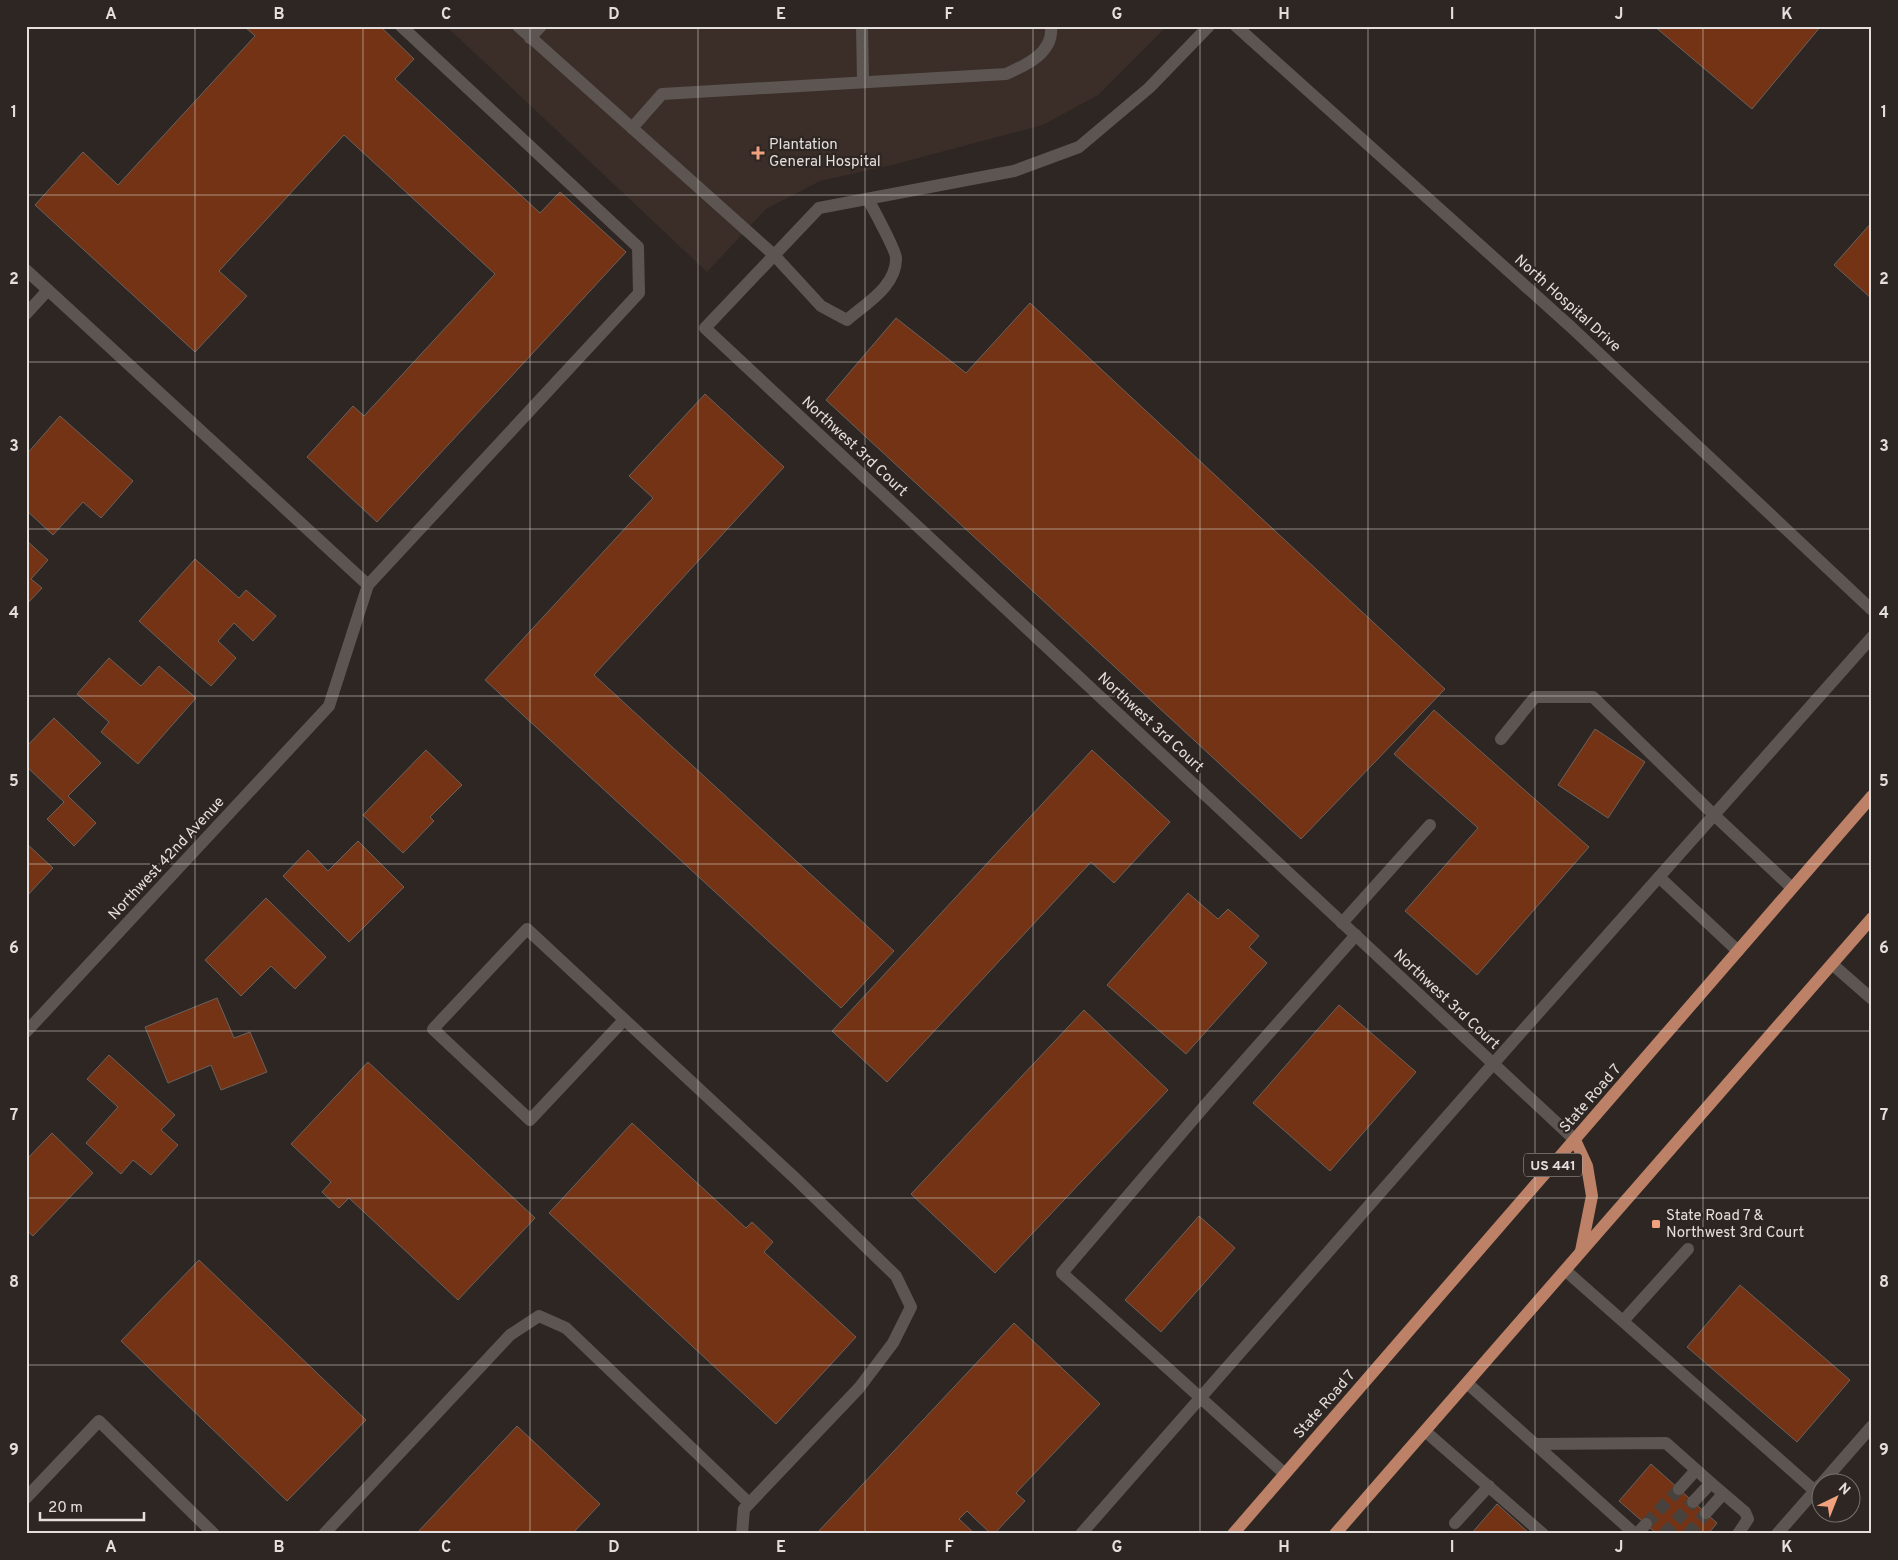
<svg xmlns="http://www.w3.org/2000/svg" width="1898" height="1560" viewBox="0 0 1898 1560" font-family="Overpass,sans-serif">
<rect width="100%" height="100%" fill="#2d2623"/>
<!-- built -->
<polygon fill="#3b2e28" points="446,26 1167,26 1098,95 1043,125 892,165 820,181 766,209 707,272"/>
<!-- building -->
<g fill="#733314" stroke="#6a625e">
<polygon points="244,26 380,26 414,59 395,79 540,213 560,192 626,252 377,522 307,457 353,406 364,416 495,274 344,135 219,271 247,296 195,352 35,205 83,152 118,185 255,36"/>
<polygon points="1654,26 1821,26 1752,109"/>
<polygon points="1872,222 1872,299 1834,265"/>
<polygon points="1030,303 1445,689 1301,839 826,400 896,318 966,373"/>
<polygon points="705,394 784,467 594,675 894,951 841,1008 485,680 653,498 629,476"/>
<polygon points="60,416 133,481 101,518 83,502 53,535 26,510 26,455"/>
<polygon points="26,540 48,560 31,579 42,588 26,605"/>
<polygon points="195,559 239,598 246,590 276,616 253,641 234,623 218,641 236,658 211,686 139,621"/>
<polygon points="109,658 141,686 159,666 196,698 138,764 101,732 109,722 77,694"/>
<polygon points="1434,710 1589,847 1477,975 1405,911 1478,828 1394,754"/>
<polygon points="54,718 101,763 68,796 96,823 74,846 47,819 64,802 26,766 26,747"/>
<polygon points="1595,729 1645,762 1608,818 1558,785"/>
<polygon points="426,750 462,785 430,817 434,821 403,853 363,815"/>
<polygon points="1092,750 1170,822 1114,883 1091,862 887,1082 832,1031"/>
<polygon points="358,841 404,887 349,942 283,876 308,850 328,871"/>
<polygon points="26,843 53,868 26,897"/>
<polygon points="1188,893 1218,919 1228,909 1259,936 1249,947 1267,963 1186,1054 1107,985"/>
<polygon points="266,898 326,957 295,989 271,966 241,996 205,960"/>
<polygon points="217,998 234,1038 250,1032 267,1072 221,1090 211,1065 168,1083 145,1027"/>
<polygon points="1339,1005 1416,1072 1330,1171 1253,1103"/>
<polygon points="1084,1010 1168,1090 995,1273 911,1194"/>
<polygon points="109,1055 175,1115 161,1130 178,1145 151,1175 133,1160 121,1174 86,1143 118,1107 87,1079"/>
<polygon points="368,1062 535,1218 458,1300 349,1198 339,1208 322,1192 331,1182 291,1144"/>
<polygon points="632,1123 746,1228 752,1222 773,1242 764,1252 856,1337 776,1424 549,1213"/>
<polygon points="52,1133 93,1173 33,1236 26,1230 26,1160"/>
<polygon points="1199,1216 1235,1248 1161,1332 1125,1300"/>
<polygon points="199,1260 366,1420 287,1501 121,1341"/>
<polygon points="1740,1285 1850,1380 1797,1442 1687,1347"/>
<polygon points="1014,1323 1100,1404 1016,1493 1025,1501 994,1534 991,1534 967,1511 959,1519 975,1534 816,1534"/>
<polygon points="517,1426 600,1504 572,1534 416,1534"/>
<polygon points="1651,1464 1717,1523 1708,1534 1657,1534 1619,1501"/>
<polygon points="1497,1504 1530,1534 1471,1534"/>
</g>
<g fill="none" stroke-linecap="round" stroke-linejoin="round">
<!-- minor-tunnel -->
<g stroke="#48423f" stroke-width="12" stroke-dasharray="12 6" stroke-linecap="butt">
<polyline points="1646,1524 1679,1489"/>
<polyline points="1664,1534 1693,1502"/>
<polyline points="1688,1534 1706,1513"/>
</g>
<!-- minor -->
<g stroke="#5c5551" stroke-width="12">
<path d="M518,26L774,255L821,306L847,320C865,304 897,286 896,258C896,250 873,209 868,199"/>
<polyline points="862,26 863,82"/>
<polyline points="1209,26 1149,88 1079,147 1014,171 819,208 705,328 1575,1140"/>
<polyline points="1236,26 1571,327 1872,610"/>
<polyline points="530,38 541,26"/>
<path d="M632,128L662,94L1006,74C1026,65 1054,53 1051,26"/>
<polyline points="26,270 48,290"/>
<polyline points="26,314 48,290 368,585"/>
<polyline points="1501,739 1535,697 1593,697 1714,815 1792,888"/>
<polyline points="1659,877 1738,951"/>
<polyline points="1342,923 1430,825"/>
<polyline points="1832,964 1872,999"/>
<polyline points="624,1020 530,1120 433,1029 527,929 797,1180 896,1276 911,1307 893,1343 859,1388 744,1509 742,1534"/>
<polyline points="26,1032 329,706 368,585 639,293 638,247 401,26"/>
<polyline points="1566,1271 1815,1491"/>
<polyline points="1623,1321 1688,1249"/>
<polyline points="1467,1383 1635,1534"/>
<polyline points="1426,1432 1543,1534"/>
<polyline points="1536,1444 1666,1443 1711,1483 1693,1502"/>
<polyline points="1285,1474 1062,1273 1208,1102 1356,935"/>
<polyline points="1823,1482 1872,1426"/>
<polyline points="1711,1483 1745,1512 1748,1519 1738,1534"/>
<polyline points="1679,1489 1696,1470"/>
<polyline points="26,1498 99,1421 214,1534"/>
<polyline points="1706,1513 1723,1494"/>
<polyline points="1455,1523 1489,1486"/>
<polyline points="324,1534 510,1335 539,1316 566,1328 749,1503"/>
<polyline points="1081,1534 1493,1064 1872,637"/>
<polyline points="1637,1534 1646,1524"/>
<polyline points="1777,1534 1820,1485"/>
</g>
<!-- major -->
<g stroke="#bd8167" stroke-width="12">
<polyline points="1575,1140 1587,1166 1592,1196 1581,1251"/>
<polyline points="1233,1534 1872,796"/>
<polyline points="1335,1534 1872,918"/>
</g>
</g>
<!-- grid -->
<path fill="none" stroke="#e4dfdd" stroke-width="1" stroke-opacity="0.55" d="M195,26V1534M363,26V1534M530,26V1534M698,26V1534M865,26V1534M1033,26V1534M1200,26V1534M1368,26V1534M1535,26V1534M1703,26V1534M26,195H1872M26,362H1872M26,529H1872M26,696H1872M26,864H1872M26,1031H1872M26,1198H1872M26,1365H1872"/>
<!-- markers -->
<g fill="#f1a17e" stroke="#2d2623" stroke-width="2">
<path d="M755.5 145.5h5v5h5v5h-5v5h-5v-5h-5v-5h5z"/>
<rect x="1651" y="1219" width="10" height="10" rx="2.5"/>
</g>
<g text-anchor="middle" stroke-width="4.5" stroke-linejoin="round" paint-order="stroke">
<!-- shield labels -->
<rect fill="#2d2623" stroke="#ada8a5" stroke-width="1" x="1524" y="1153.5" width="58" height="23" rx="4"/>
<g font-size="14" font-weight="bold" fill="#e4dfdd">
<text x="1553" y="1170">US 441</text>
</g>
<!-- poi labels -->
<g font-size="15" fill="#e4dfdd" stroke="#2d2623" text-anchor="start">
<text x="769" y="149">Plantation<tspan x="769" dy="17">General Hospital</tspan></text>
<text x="1666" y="1220">State Road 7 &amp;<tspan x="1666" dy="17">Northwest 3rd Court</tspan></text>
</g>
<!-- street labels -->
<g font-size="15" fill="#e4dfdd" stroke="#2d2623">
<text transform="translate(1568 303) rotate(42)" y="5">North Hospital Drive</text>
<text transform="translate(855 446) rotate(43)" y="5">Northwest 3rd Court</text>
<text transform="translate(1151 722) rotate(43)" y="5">Northwest 3rd Court</text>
<text transform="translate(166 858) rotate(-47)" y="5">Northwest 42nd Avenue</text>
<text transform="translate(1447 999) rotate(43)" y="5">Northwest 3rd Court</text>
<text transform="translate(1590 1098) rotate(-49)" y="5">State Road 7</text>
<text transform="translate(1324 1404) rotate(-49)" y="5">State Road 7</text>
</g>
</g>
<!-- border -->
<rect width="1898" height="1560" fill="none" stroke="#2d2623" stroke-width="55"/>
<!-- north arrow -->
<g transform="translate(1836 1498) rotate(43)"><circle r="24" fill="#2d2623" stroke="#76706d"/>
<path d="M0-4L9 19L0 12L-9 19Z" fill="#f1a17e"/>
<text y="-8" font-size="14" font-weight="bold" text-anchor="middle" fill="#e4dfdd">N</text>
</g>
<!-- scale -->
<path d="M40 1512v8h104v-8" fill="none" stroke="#e4dfdd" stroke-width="2.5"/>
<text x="48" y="1512" font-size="15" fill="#e4dfdd" stroke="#2d2623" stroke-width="4" paint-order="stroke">20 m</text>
<rect x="28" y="28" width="1842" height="1504" fill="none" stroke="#e4dfdd" stroke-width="2"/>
<g font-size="16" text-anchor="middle" font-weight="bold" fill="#e4dfdd">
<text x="111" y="19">A</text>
<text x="279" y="19">B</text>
<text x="446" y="19">C</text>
<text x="614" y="19">D</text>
<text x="781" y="19">E</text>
<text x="949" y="19">F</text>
<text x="1117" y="19">G</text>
<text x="1284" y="19">H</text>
<text x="1452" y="19">I</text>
<text x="1619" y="19">J</text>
<text x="1787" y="19">K</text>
<text x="14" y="117">1</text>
<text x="1884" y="117">1</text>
<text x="14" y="284">2</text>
<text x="1884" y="284">2</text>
<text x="14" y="451">3</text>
<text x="1884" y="451">3</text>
<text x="14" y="618">4</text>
<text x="1884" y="618">4</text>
<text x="14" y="786">5</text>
<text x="1884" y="786">5</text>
<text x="14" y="953">6</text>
<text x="1884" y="953">6</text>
<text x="14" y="1120">7</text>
<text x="1884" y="1120">7</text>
<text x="14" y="1287">8</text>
<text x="1884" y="1287">8</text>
<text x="14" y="1455">9</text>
<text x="1884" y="1455">9</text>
<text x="111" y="1552">A</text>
<text x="279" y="1552">B</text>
<text x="446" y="1552">C</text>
<text x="614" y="1552">D</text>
<text x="781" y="1552">E</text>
<text x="949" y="1552">F</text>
<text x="1117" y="1552">G</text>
<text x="1284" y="1552">H</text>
<text x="1452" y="1552">I</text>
<text x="1619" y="1552">J</text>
<text x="1787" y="1552">K</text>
</g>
</svg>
